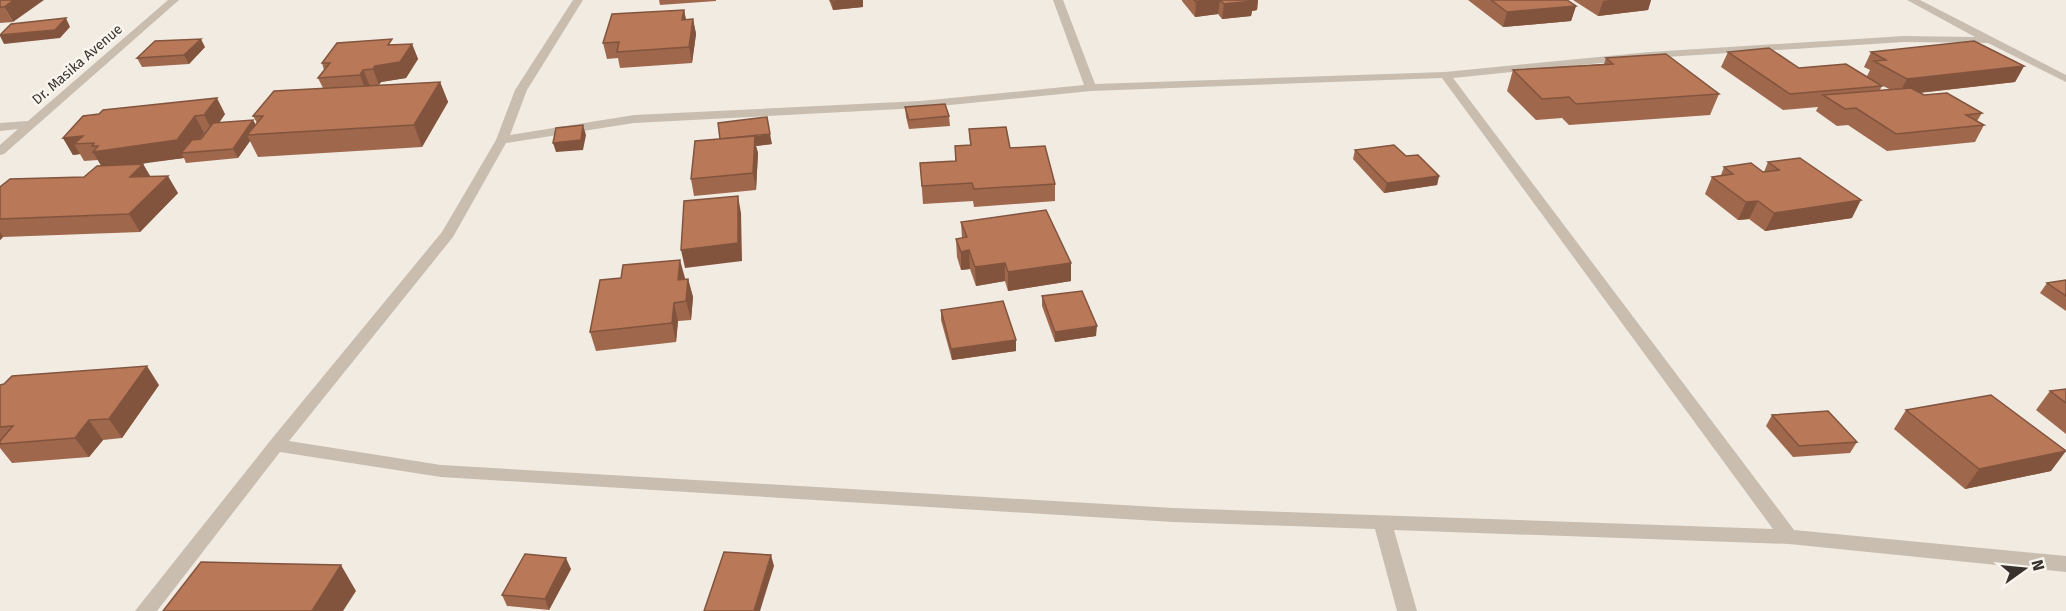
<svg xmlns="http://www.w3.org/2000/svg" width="2066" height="611" viewBox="0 0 2066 611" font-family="'Fira Sans',sans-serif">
<rect width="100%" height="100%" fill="#f1ebe2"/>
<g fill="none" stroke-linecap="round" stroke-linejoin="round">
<!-- minor -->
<g fill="#c8bdaf" fill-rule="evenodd">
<polygon points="168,0 179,0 4,154 0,155 0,145 18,129 0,131 0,123 28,121"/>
<path d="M573,0H583L527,90L510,135L634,115L920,101L1084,85L1053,0H1063L1095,84L1445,72L1650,52L1904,36L1975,37L1907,0H1920L2066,75V82L1988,43L1904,42L1650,58L1453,78L1794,530L2066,556V572L1789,544L1394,530L1417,611H1397L1375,529L1173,522L441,477L280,452L157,611H135L270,441L442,232L496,140L515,90ZM1442,78L1773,529L1173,508L441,465L289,441L453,237L506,143L634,123L920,108L1091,91Z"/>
</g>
</g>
<!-- wall -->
<g fill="#9f674c" fill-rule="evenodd">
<polygon points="0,0 13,22 0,23"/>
<polygon points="659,0 716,0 716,1 660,5"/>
<polygon points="829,0 863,0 863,7 833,10"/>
<polygon points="1182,0 1258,0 1257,10 1252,11 1251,16 1222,19 1218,14 1195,17 1182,1"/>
<polygon points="1468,0 1567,0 1576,6 1571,21 1503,27"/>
<polygon points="1573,0 1651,0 1648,10 1598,16"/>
<polygon points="684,10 686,20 693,19 696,34 692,63 620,68 618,58 607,59 603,43"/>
<polygon points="412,44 418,59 406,78 381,82 379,85 440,82 448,102 422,147 258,157 250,141 238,158 186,163 184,158 133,164 143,164 150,176 178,193 140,232 3,237 0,240 0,187 84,177 101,165 98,160 84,161 80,154 73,155 63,138 83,116 225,114 219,123 253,120 256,125 257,123 253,116 323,88 318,78 324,70 322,63 394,45"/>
<polygon points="205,47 189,64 142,67 137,58"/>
<path d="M1728,52L1799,68L1867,76L1870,70L1864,67L1871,52L2024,66L2015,82L1920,93L1924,95L1982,113L1977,121L1984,125L1975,142L1887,151L1848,125L1837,126L1816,111L1818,107L1783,110L1721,67ZM1874,81L1889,89L1880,90L1882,86Z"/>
<polygon points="1606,58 1719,94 1710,115 1569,125 1562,118 1536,120 1507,91 1513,70 1604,64"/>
<polygon points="905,107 949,116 950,126 909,129 906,117"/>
<polygon points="969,129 1010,148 1055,184 1055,201 974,207 973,201 923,204 920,163 955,161 955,146 970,145"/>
<polygon points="695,141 772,144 756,146 758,153 756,190 694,196 691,179"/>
<polygon points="1355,150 1406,156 1439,176 1437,185 1384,193 1353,159"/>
<polygon points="1768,162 1852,218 1765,231 1749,219 1738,220 1705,194 1712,177 1721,175 1724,167 1764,172"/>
<polygon points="961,222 1071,263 1071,281 1008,291 1005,281 976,286 970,269 961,270 957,257 956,239 962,238"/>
<polygon points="685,278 684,279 688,279 693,297 691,320 678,321 676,342 596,351 590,332"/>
<polygon points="2066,280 2066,311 2040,293 2047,283"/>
<polygon points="1042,296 1096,336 1055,342 1042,306"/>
<polygon points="941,310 1016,351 952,360 941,320"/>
<polygon points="0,385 159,385 122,438 103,440 89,457 12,463 0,448"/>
<polygon points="2066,389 2066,434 2036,410 2050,391"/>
<polygon points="1906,410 2051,471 1965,489 1894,429"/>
<polygon points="1772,415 1857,442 1850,453 1793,457 1766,426"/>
<polygon points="571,569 549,610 507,606 502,595"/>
</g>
<!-- shaded-wall -->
<g fill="#82543e">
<polygon points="14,0 44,0 13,22 4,7"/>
<polygon points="849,0 863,0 863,7 833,10 832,2"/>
<polygon points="1214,0 1220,0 1218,14 1195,17 1196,2"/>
<polygon points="1248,0 1258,0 1257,10 1252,11 1251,16 1222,19 1224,4"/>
<polygon points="1611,0 1651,0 1648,10 1598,16 1603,1"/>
<polygon points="1576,6 1571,21 1503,27 1507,12"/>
<polygon points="684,10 687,25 682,20"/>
<polygon points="66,18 70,27 60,38 4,44 0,36 0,35"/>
<polygon points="693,19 696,34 692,63 689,47"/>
<polygon points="201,39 205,47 189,64 184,55"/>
<polygon points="412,44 418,59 406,78 381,82 379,85 373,69 375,66"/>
<polygon points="2024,66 2015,82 1898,95 1907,79"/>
<polygon points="363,70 370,86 366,91 360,75"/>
<polygon points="440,82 448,102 422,147 414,125"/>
<polygon points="217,98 225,114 213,132 204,115"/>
<polygon points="195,116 204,133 189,153 181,153 184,158 103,169 93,152"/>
<polygon points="253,120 258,129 247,135 250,141 238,158 233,149"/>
<polygon points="583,125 586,135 583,150 556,152 553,143"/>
<polygon points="770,134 772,144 756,146 758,153 756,190 753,173 720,141"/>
<polygon points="83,136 74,144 80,154 73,155 63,138"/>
<polygon points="143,164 153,181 130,177"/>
<polygon points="168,176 178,193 140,232 129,214"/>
<polygon points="1439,176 1437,185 1384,193 1387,183"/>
<polygon points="738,196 741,213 742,261 685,268 681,250"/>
<polygon points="1861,200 1852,218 1765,231 1774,213"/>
<polygon points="1758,201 1749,219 1738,220 1746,202"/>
<polygon points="0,232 3,237 0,240"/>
<polygon points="969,250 970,269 961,270 961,252"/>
<polygon points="680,260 685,278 682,298 678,280"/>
<polygon points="1005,263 1005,281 976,286 975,267"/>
<polygon points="1071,263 1071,281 1008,291 1008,272"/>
<polygon points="688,279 693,297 691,320 686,301"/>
<polygon points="674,303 678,321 676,342 672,323"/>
<polygon points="1097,326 1096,336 1055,342 1055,332"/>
<polygon points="1016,340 1016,351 952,360 951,349"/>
<polygon points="147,366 159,385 122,438 109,419"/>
<polygon points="89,420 103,440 89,457 75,438"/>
<polygon points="2066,451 2051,471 1965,489 1979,469"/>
<polygon points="771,555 774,566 760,611 754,611"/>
<polygon points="566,558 571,569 549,610 545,599"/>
<polygon points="341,565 356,591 343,611 312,611"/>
</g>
<!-- building -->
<g fill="#b97858" stroke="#82543e" stroke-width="1.5">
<polygon points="0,0 14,0 4,7 0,7"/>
<polygon points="831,0 849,0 832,2"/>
<polygon points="1194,0 1214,0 1196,2"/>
<polygon points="1220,0 1252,0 1253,1 1224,4"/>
<polygon points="1491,0 1567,0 1576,6 1507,12"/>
<polygon points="684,10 682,20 693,19 689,47 617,52 619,42 603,43 612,14"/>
<polygon points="66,18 55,30 0,35 11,24"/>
<polygon points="201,39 184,55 137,58 155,41"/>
<polygon points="392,39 388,45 412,44 400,62 375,66 373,69 363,70 360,75 318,78 330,63 322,63 337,43"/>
<polygon points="1974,41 2024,66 1907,79 1874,61 1886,60 1871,52"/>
<polygon points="1769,48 1799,68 1846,64 1882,86 1790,94 1728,52"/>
<polygon points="1666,54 1719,94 1576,104 1569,97 1542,99 1513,70 1613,64 1606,58"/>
<polygon points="440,82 414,125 247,135 263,116 253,116 274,91"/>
<polygon points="1911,88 1924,95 1947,93 1982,113 1966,115 1984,125 1896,134 1856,108 1845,109 1823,95"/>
<polygon points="217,98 204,115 195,116 177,140 93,152 98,146 92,146 94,143 74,144 83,136 63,138 83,116 99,114 103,110"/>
<polygon points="945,104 949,116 909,120 905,107"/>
<polygon points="767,117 770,134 720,139 718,123"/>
<polygon points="253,120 233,149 181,153 192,140 201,139 213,123"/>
<polygon points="583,125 581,140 553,143 556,128"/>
<polygon points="1006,127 1010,148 1045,146 1055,184 974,189 972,183 922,186 920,163 956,161 955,146 971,145 969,129"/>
<polygon points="755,136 753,173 691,179 695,141"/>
<polygon points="1394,145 1406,156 1418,155 1439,176 1387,183 1355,150"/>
<polygon points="1800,158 1861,200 1774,213 1758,201 1746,202 1712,177 1733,174 1724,167 1751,163 1763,172 1779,170 1768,162"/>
<polygon points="143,164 130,177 168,176 129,214 0,219 0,187 10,179 84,177 97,166"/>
<polygon points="738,196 738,243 681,250 684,201"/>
<polygon points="1046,210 1071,263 1008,272 1005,263 975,267 969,250 961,252 956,239 967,237 961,222"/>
<polygon points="680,260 678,280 688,279 686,301 674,303 672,323 590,332 600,280 621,278 623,265"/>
<polygon points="2066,280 2066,296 2047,283"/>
<polygon points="1082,291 1097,326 1055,332 1042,296"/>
<polygon points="1003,301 1016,340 951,349 941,310"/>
<polygon points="147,366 109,419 89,420 75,438 0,444 0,441 13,426 0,427 0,385 4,384 12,376"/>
<polygon points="2066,389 2066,403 2050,391"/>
<polygon points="1991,395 2066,451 1979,469 1906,410"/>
<polygon points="1828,411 1857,442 1799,446 1772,415"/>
<polygon points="724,552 771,555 754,611 704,611"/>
<polygon points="525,554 566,558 545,599 502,595"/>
<polygon points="201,562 341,565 312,611 163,611"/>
</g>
<g text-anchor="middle" stroke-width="5" stroke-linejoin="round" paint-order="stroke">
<!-- far-street labels -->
<g font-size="14" fill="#38312c" stroke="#f9f5ee">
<text transform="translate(77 64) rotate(-41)" y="5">Dr. Masika Avenue</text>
</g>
</g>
<!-- north arrow -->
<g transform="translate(2024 569) rotate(75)" stroke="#f9f5ee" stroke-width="4.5" paint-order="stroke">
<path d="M0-4.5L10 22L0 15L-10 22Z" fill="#38312c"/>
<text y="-9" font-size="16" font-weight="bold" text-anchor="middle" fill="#38312c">N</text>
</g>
</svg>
